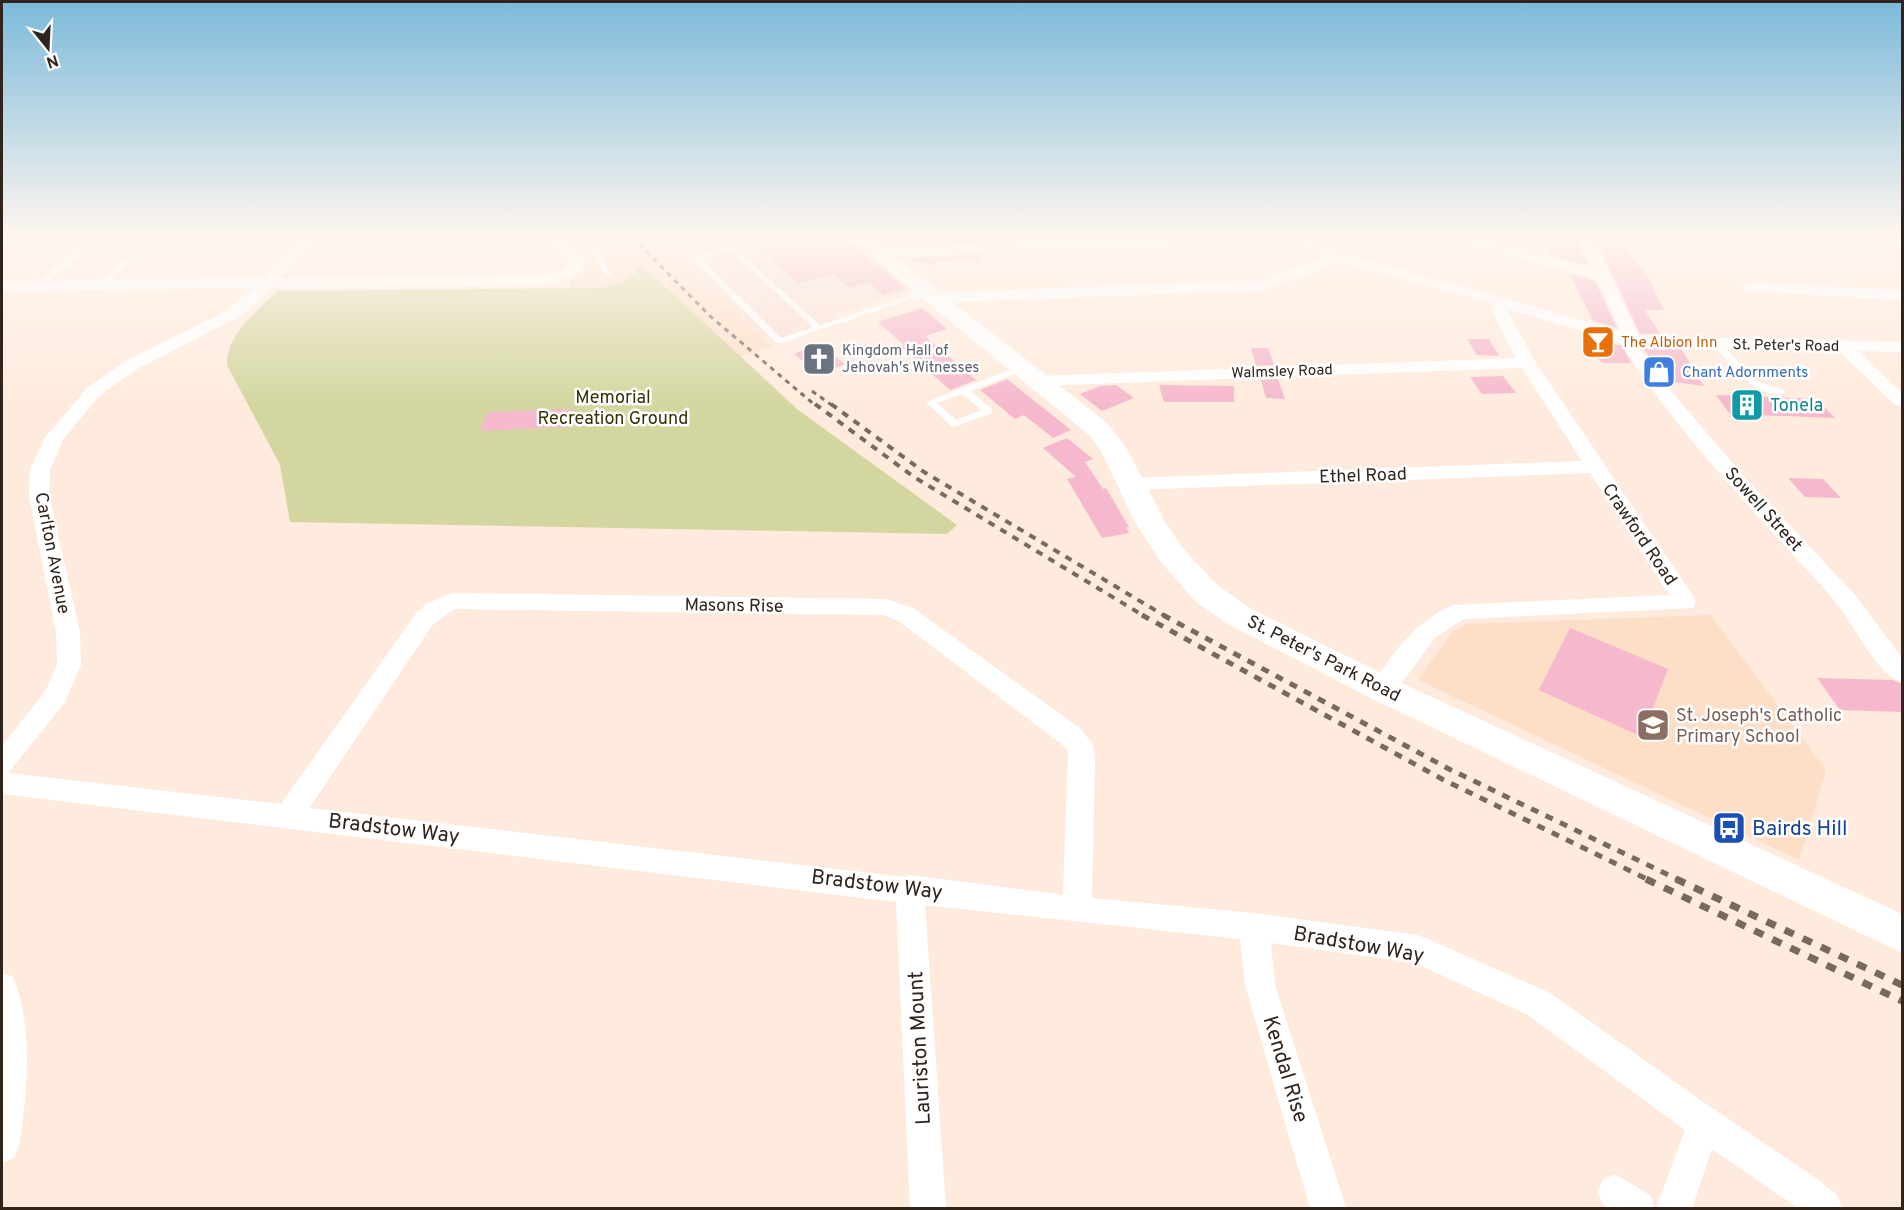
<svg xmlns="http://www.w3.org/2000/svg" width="1904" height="1210" viewBox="0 0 1904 1210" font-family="Overpass,sans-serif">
<rect width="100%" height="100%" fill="#ffebdd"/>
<!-- commercial -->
<g fill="#f9dfd8">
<polygon points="2,237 402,237 2,246"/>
<polygon points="692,237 981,237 982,245 868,250 917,289 834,314 843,324 775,345 707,286 679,257 704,250"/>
</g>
<!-- built -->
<g fill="#fddec7">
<polygon points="566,237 658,237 663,244 676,241 687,252 675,256 773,346 739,357 643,266 636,269 626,280 613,286 570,288 569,281 585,272 590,260"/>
<polygon points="1710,615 1826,770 1799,860 1418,680 1453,631 1467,624"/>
</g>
<!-- green -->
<path fill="#d3d69f" d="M643,266L797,409L957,525L947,534L290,522L280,465L227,365C227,333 257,311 278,291L599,288L620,283L635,273V268Z"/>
<!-- building -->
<g fill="#f5b8cc">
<polygon points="772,237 841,237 906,288 884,295 868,282 850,288 833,274 798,284 755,242"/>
<polygon points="918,237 977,237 977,242 918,244"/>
<polygon points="1541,237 1576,237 1588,265 1551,255"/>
<polygon points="1595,237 1615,237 1649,279 1664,310 1645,310 1660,334 1640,334"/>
<polygon points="978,255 978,261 938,261 933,265 907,258"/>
<polygon points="1570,274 1595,281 1617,328 1593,321"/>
<polygon points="922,308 947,329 925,336 976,380 950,390 900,346 904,345 878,322"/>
<polygon points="1587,335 1622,346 1631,363 1602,363 1585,344"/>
<polygon points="1467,339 1489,339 1499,356 1477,355"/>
<polygon points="818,344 845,364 820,374 794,354"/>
<polygon points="1251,348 1268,348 1274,365 1256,366"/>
<polygon points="1643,348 1681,349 1704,386 1666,381"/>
<polygon points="1503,376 1516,393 1482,394 1470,377"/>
<polygon points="1007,379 1071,430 1053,438 1024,415 1015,419 980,390"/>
<polygon points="1278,379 1285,399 1266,398 1261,380"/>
<polygon points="1116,385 1134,398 1102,411 1080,394 1100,386"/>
<polygon points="1159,385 1234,386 1234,402 1164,402"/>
<polygon points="1716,395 1816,399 1835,418 1730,414"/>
<polygon points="574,409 568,427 480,431 488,412"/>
<polygon points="1067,438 1093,459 1085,462 1103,489 1106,488 1129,527 1126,527 1129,533 1102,538 1067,479 1076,477 1043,448"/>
<polygon points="1788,478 1823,479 1841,498 1805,497"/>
<polygon points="1570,628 1668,669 1642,737 1539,690"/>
<polygon points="1817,678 1893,680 1902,684 1902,712 1840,710"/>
</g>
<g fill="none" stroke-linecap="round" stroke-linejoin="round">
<!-- service -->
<g fill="#fff" fill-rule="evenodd">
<polygon points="578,237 587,237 599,250 611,274 610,276 604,276 592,251"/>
<path d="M748,237H759L735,248L820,325L923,291L930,293L782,343H776L692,258ZM722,251L733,252L813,327L781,338L701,259Z"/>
<polygon points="303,240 380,240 384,242 380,244 303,244"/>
<polygon points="84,245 91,247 40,288 34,288 34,284"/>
<polygon points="136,249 143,251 103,287 97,287 97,283"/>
<path d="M1717,341L1720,342L1756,381L1784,390V394C1753,397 1732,366 1714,346L1713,344Z"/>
<path d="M1022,365L1027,368L1025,370L970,391L992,409V413L954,427L951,426L926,402ZM962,394L982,410L956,420L937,403Z"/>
</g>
<!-- minor -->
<g fill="#fff" fill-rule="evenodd">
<polygon points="2,237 10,237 2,242"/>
<path d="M302,237H317L280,278L546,275L559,272L570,264L544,237H560L586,263L574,277L546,285L271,288L257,303L236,318L139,368L100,395L64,438L50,469L49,496L80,632L81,665L65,702L8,773L281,804L417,612L428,603L452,593L886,599L913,608L1081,729L1093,745L1095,758L1092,898L1254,913L1417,935L1428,939L1550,993L1716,1111L1816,1178L1837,1195L1842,1208H1798L1712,1149L1692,1208H1656L1685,1130L1528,1015L1415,963L1271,943L1275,985L1346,1208H1310L1245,985L1240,939L925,905L946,1208H910L896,902L2,794V746L46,690L57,665L56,632L29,496L30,469L46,436L88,387L127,360L224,312L254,288L2,291V281L263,278ZM455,609L884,615L897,620L1068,749L1063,895L910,875L905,877L309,808L433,624Z"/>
<polygon points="1197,237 1195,240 1161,247 899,255 877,258 870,254 872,251 899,247"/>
<path d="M1283,237C1311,237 1334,252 1361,259C1448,282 1534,306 1621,332L1597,279L1451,240L1449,237H1473L1592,268L1578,237H1592L1639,336L1902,342V352L1859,351L1902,393L1901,406L1895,405L1839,351L1641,346L1640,349L1660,378L1746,479L1855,595L1902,658V682C1878,676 1855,627 1839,607C1822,584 1801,564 1782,543C1726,481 1669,419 1624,349V344L1507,309L1536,363L1693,596L1696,602L1693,608L1463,619L1435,638L1392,696L1383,698L1374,696L1371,689C1389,655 1417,620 1453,605L1669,595L1590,473L1133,490L1126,488L1123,484L1126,480L1133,478L1582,461L1522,368L1038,386L1029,381L1038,376L1516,358L1491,309L1493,303L1338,262L1267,290L932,303L924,298L932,293L1265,280L1324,257Z"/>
<polygon points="1888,237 1902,237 1902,247 1897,246"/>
<polygon points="1751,283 1902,290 1902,300 1745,291 1743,288 1745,285"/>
<path d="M2,973L13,977C34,1027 27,1094 19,1146L14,1158L2,1163Z"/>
<polygon points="1615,1174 1650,1195 1655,1208 1608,1208 1603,1204 1597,1192 1603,1180"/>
</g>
<!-- secondary -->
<polygon fill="#fff" fill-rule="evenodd" points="847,237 870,237 1107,423 1127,449 1165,522 1182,547 1217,585 1248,607 1395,680 1902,914 1902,953 1371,698 1226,623 1195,601 1160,561 1136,524 1101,451 1089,435"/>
<!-- rail-far3 -->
<g stroke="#77695f" stroke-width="3" stroke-dasharray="5 5" stroke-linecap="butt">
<polyline points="632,237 710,316 816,406"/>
<polyline points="812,391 833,406"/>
</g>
<!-- rail-far2 -->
<g stroke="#77695f" stroke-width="4" stroke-dasharray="7 7" stroke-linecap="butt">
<polyline points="815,404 914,477 1144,616"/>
<polyline points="831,404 924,472 1165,616"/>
</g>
<!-- rail-far1 -->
<g stroke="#77695f" stroke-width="5" stroke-dasharray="8 8" stroke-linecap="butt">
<polyline points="1142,615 1442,779 1649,880"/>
<polyline points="1163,615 1449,769 1679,880"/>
</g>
<!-- rail -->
<g stroke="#77695f" stroke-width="7" stroke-dasharray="10 10" stroke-linecap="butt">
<polyline points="1646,879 1902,1001"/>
<polyline points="1676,879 1902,985"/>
</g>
</g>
<!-- sky -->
<linearGradient id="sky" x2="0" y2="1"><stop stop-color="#7bbada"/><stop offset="0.58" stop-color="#fff6f0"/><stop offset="1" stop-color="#fff6f0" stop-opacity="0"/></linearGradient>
<rect width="1904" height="407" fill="url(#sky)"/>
<!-- icons -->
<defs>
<symbol id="bar-square" viewBox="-11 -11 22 22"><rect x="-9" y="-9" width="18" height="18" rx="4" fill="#e8710a" stroke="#fff"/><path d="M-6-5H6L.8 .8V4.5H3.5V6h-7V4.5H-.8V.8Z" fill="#fff"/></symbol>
<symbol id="church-square" viewBox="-11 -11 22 22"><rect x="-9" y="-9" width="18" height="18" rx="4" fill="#6b7280" stroke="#fff"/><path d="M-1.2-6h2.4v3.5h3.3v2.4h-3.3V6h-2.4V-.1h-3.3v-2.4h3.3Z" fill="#fff"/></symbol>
<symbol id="shop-square" viewBox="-11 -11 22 22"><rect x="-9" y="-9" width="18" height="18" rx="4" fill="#3f7fe0" stroke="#fff"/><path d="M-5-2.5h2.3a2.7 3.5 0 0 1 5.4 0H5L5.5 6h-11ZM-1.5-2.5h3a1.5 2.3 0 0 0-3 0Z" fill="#fff"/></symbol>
<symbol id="building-square" viewBox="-11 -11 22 22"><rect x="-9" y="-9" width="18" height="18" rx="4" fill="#0f9aa8" stroke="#fff"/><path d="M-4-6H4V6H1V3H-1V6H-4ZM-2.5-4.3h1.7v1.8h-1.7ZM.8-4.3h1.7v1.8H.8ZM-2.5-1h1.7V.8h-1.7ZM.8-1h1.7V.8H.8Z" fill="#fff"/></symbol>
<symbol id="school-square" viewBox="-11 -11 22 22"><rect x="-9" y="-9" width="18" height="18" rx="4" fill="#8d6e63" stroke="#fff"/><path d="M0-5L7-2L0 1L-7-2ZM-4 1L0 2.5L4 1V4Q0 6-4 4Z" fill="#fff"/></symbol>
<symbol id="bus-square" viewBox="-11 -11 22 22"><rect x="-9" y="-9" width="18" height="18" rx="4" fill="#1a4fb4" stroke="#fff"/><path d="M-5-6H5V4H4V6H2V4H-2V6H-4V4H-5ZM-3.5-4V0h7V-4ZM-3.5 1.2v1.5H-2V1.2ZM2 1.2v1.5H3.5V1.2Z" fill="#fff"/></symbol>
</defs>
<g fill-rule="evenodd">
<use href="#bar-square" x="1579" y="323" width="38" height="38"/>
<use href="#church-square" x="800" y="340" width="38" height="38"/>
<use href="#shop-square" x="1640" y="353" width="38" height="38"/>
<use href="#building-square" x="1728" y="386" width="38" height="38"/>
<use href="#school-square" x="1634" y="706" width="38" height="38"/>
<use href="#bus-square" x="1710" y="809" width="38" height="38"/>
</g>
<g text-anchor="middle" stroke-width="5" stroke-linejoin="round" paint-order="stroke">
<!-- far-food labels -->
<g font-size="15" fill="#c56008" stroke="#fff" text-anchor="start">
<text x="1621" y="347">The Albion Inn</text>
</g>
<!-- far-street labels -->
<g font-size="15" fill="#30241c" stroke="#fff">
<text transform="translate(1786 345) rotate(1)" y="5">St. Peter's Road</text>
<text transform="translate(1282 371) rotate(-2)" y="5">Walmsley Road</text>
</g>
<!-- far-worship labels -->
<g font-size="15" fill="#5b616d" stroke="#fff" text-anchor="start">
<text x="842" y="355">Kingdom Hall of<tspan x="842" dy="17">Jehovah's Witnesses</tspan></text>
</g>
<!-- far-shop labels -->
<g font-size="15" fill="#366cbe" stroke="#fff" text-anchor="start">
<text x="1682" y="377">Chant Adornments</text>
</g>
<!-- park labels -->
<g font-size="18" fill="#333306" stroke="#fff">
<text x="613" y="403">Memorial<tspan x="613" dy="21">Recreation Ground</tspan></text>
</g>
<!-- culture labels -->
<g font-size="18" fill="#0d838f" stroke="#fff" text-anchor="start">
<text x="1770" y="411">Tonela</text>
</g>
<!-- street labels -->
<g font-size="18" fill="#30241c" stroke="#fff">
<text transform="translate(1363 475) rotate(-2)" y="6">Ethel Road</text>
<text transform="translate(1764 509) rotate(48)" y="6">Sowell Street</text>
<text transform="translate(1640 534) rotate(56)" y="6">Crawford Road</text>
<text transform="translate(53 553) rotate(79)" y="6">Carlton Avenue</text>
<text transform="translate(734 605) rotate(1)" y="6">Masons Rise</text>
<text transform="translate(1324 658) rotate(27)" y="6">St. Peter's Park Road</text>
</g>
<!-- education labels -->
<g font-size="18" fill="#785e54" stroke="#fff" text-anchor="start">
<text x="1676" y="721">St. Joseph's Catholic<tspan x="1676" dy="21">Primary School</tspan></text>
</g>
<!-- near-street labels -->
<g font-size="21" fill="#30241c" stroke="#fff">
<text transform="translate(394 828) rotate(7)" y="7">Bradstow Way</text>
<text transform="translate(877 884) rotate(7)" y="7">Bradstow Way</text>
<text transform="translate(1359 944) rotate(10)" y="7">Bradstow Way</text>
<text transform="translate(919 1048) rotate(-93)" y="7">Lauriston Mount</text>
<text transform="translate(1286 1069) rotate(73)" y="7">Kendal Rise</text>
</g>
<!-- near-transit labels -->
<g font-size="21" fill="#164399" stroke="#fff" text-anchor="start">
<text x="1752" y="835">Bairds Hill</text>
</g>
</g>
<!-- border -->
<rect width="1904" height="1210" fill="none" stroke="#30241c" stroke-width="6"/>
<!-- north arrow -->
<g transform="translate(48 48) rotate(162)" stroke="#ffffff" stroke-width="4.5" paint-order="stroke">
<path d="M0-4.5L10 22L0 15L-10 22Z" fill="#30241c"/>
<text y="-9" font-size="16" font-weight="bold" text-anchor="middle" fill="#30241c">N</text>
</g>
</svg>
